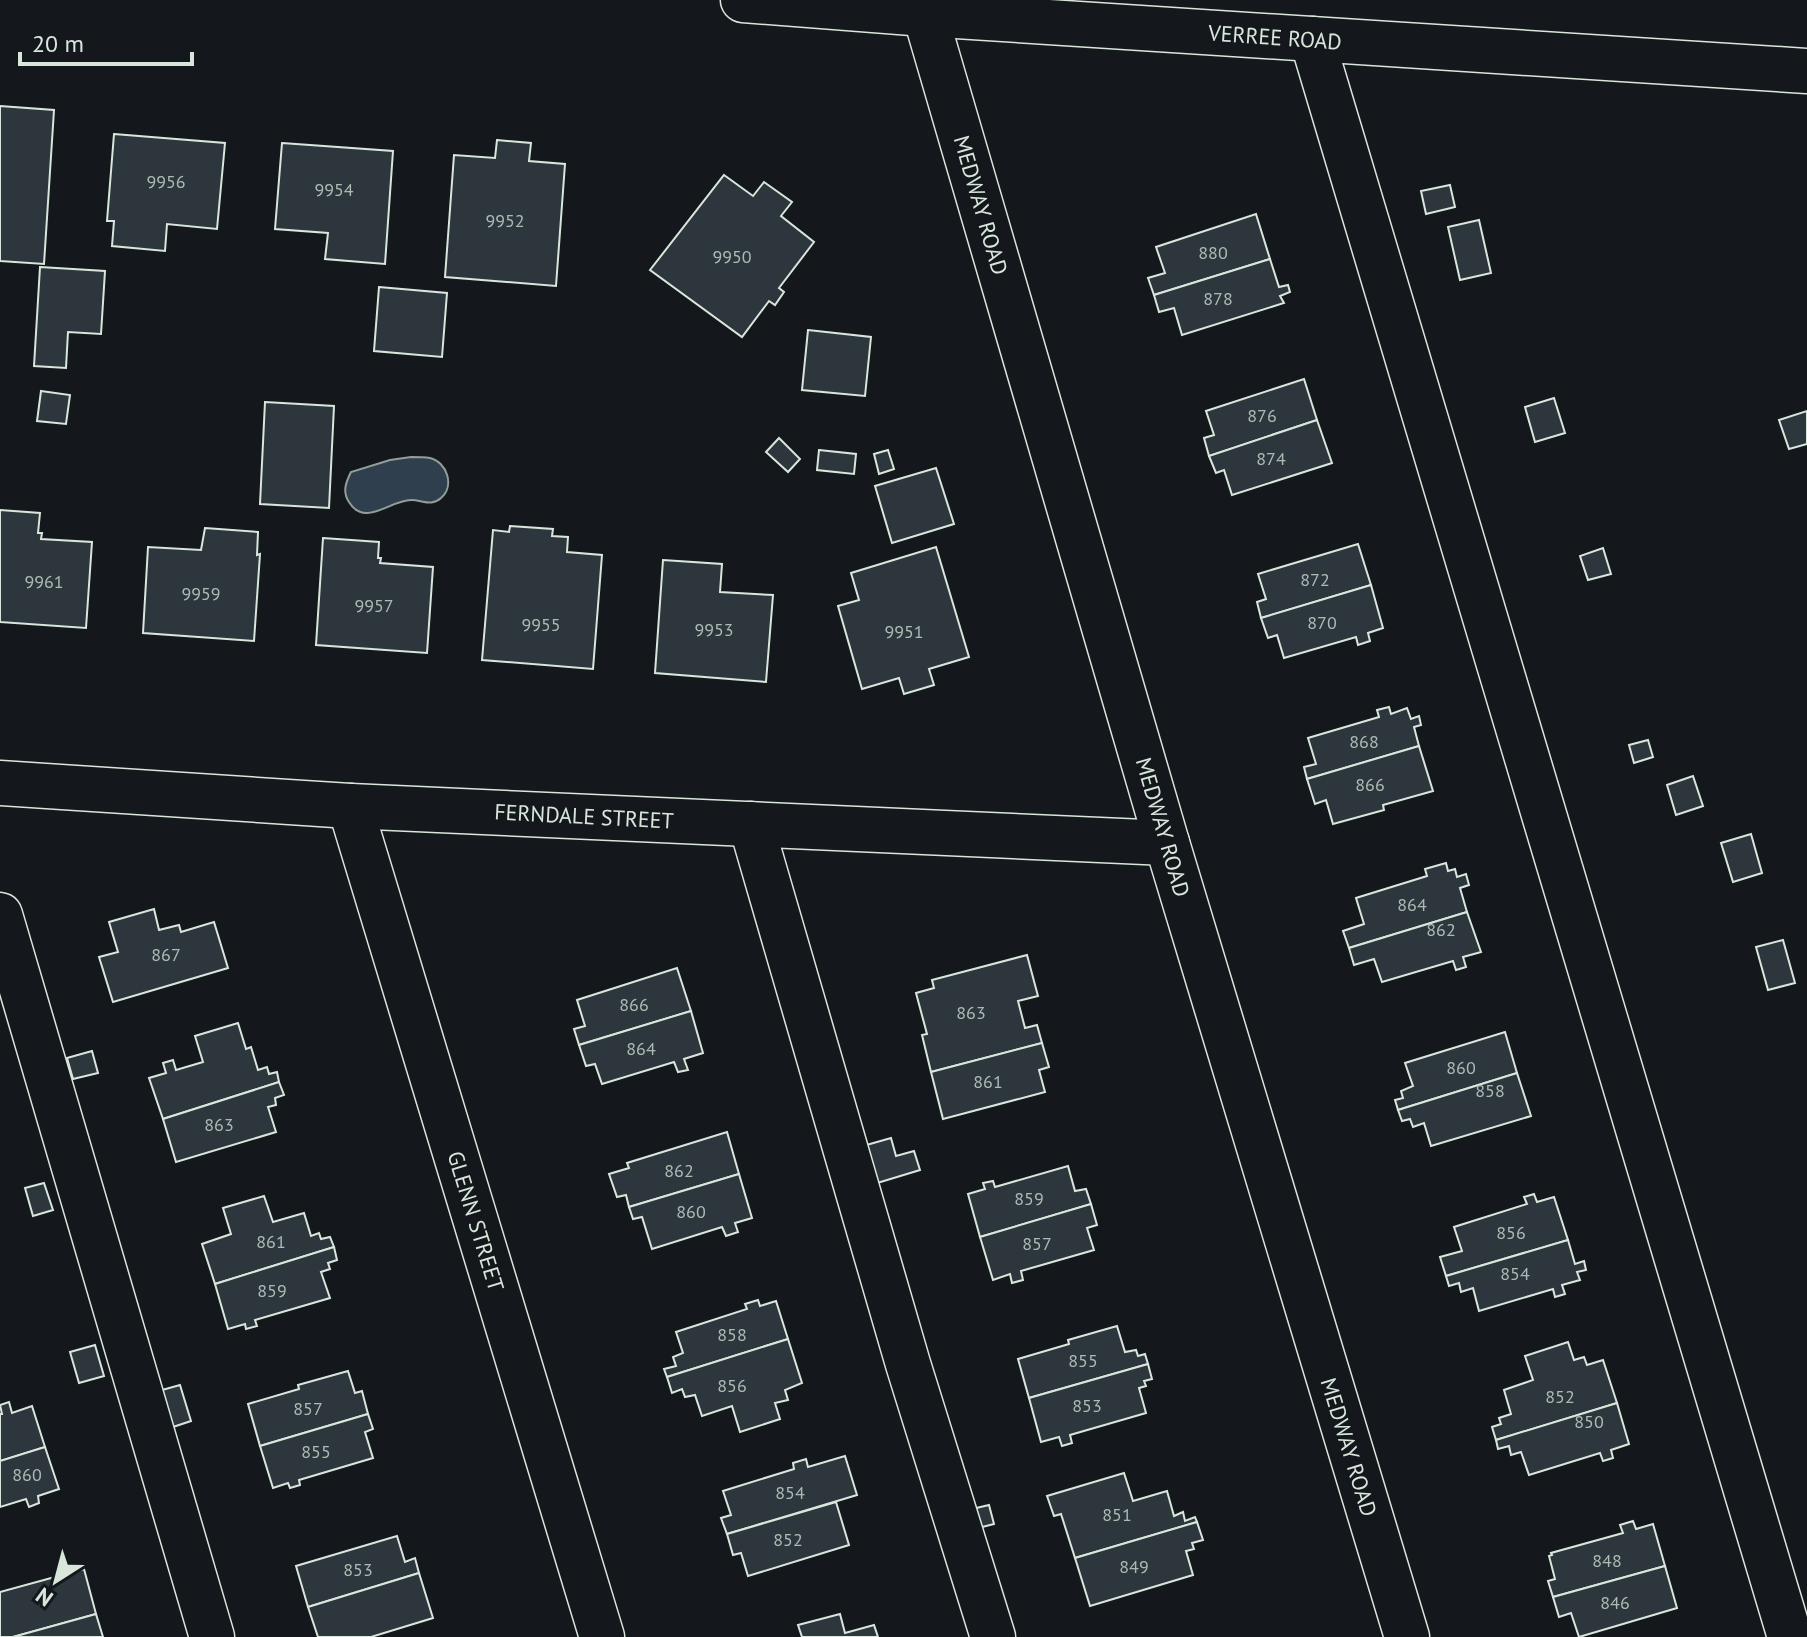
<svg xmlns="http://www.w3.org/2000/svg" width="1807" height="1637" viewBox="0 0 1807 1637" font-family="'PT Sans',sans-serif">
<rect width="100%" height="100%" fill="#14181c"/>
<!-- water -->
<path fill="#2f3f4d" stroke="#939e99" stroke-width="2" d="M411,457C417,457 424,457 430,458C447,462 455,486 441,498C431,507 423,500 411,500C390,500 365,528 349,502C342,492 346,482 351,472L390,460Z"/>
<!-- building -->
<g fill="#2c363c" stroke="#d8e6dc" stroke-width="2">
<polygon points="0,106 54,110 44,264 0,261"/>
<polygon points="114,134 225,143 217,229 167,224 165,251 112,246 114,221 107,221"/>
<polygon points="497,140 531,143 529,161 565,164 556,286 445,277 454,155 495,158"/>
<polygon points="282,143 393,151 385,264 325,259 328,233 275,229"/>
<polygon points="724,175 753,196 764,182 792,202 781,216 814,242 779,288 784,292 775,305 769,301 742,337 650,270"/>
<polygon points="1450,185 1455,207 1426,214 1421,191"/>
<polygon points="1256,214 1270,259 1154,295 1148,278 1165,273 1156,247"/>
<polygon points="1479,220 1491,273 1460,280 1448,227"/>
<polygon points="1270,259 1279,287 1288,285 1290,292 1280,296 1284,303 1182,335 1174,308 1159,312 1154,295"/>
<polygon points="40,267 105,271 101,334 68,332 66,368 34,366"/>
<polygon points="379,287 447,293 442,357 374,351"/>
<polygon points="808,330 871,337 865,396 802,390"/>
<polygon points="1304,379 1317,420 1209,456 1204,438 1214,435 1206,411"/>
<polygon points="41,391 70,395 66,424 37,421"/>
<polygon points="1554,398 1565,433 1535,442 1525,407"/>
<polygon points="265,402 334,406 329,508 260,504"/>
<polygon points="1807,411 1807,444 1789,449 1779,420"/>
<polygon points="1317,420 1332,463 1232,495 1224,470 1216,473 1209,456"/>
<polygon points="779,438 800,459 788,472 766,452"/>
<polygon points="819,450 856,454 854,474 817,470"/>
<polygon points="888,450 894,469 879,474 874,454"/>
<polygon points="936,468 954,524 892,543 875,486"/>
<polygon points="0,510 40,513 38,533 42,533 41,539 92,542 86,628 0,622"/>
<polygon points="510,526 553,529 552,536 568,537 567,552 602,555 593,669 482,660 493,530 509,532"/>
<polygon points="205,528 258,532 257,555 260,554 254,641 143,633 148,547 201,550"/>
<polygon points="323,538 379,542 378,558 381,558 380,563 433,567 427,653 316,645"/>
<polygon points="1358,544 1371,585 1261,618 1257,602 1266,599 1258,574"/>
<polygon points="936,547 969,657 929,669 934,685 904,694 899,678 862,689 838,606 859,600 851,573"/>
<polygon points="1603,548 1611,574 1588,580 1580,556"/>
<polygon points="663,560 722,564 720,592 773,595 766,682 655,673"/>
<polygon points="1371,585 1383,628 1368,633 1370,641 1358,645 1356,637 1284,658 1277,635 1268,638 1261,618"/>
<polygon points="1389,707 1391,714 1407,708 1411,719 1419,716 1421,725 1414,727 1419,746 1307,779 1304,767 1316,764 1308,738 1379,717 1377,710"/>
<polygon points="1648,740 1653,757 1634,763 1629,745"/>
<polygon points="1419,746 1433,791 1383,805 1384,810 1333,824 1326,800 1315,804 1307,779"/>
<polygon points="1693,776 1703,806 1676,815 1667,785"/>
<polygon points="1751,834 1762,873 1733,882 1721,843"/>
<polygon points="1446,863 1448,871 1455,869 1457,877 1466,874 1469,885 1460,888 1467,912 1349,948 1343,931 1364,924 1356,898 1427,876 1425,869"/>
<polygon points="154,909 159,930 179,925 181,932 214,922 228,968 113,1002 99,957 118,952 109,922"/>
<polygon points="1467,912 1481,952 1463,957 1466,967 1456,970 1453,961 1382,982 1374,959 1354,965 1349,948"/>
<polygon points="1783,940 1795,983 1768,990 1756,947"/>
<polygon points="1027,955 1038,996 1018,1001 1025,1028 1037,1025 1042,1043 931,1072 922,1035 927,1034 916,993 934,988 932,980"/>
<polygon points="677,968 691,1011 579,1045 574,1029 585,1026 577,1000"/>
<polygon points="691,1011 703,1053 684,1059 688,1070 678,1072 674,1062 602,1084 595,1064 586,1066 579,1045"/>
<polygon points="238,1023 246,1049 251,1047 258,1070 267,1067 269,1074 277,1072 279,1082 163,1119 149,1078 166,1073 163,1063 173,1060 176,1070 203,1062 195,1036"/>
<polygon points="1505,1032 1517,1073 1398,1110 1395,1100 1403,1098 1401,1091 1413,1086 1405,1063"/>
<polygon points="1042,1043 1049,1067 1039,1070 1045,1092 943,1119 931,1072"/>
<polygon points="92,1051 98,1073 73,1079 67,1058"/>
<polygon points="1517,1073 1531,1116 1431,1146 1424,1123 1413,1127 1410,1119 1402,1121 1398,1110"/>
<polygon points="279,1082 284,1095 275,1098 276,1105 268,1107 276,1132 176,1162 163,1119"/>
<polygon points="727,1132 739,1174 629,1207 626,1195 617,1197 609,1174 629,1168 627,1163"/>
<polygon points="891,1138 896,1156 914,1151 920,1170 874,1184 863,1146"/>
<polygon points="1068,1166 1075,1191 1086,1189 1091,1204 980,1237 968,1194 985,1189 983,1183 993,1181 995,1187"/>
<polygon points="739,1174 752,1218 735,1223 738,1232 726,1236 722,1227 652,1249 642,1217 633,1219 629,1207"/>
<polygon points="44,1183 53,1210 33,1216 25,1188"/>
<polygon points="1534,1194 1537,1202 1554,1197 1568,1240 1446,1276 1440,1257 1462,1251 1454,1227 1527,1204 1524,1197"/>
<polygon points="264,1196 273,1222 304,1213 311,1236 319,1233 321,1239 330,1237 334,1247 215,1284 202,1244 231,1234 223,1208"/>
<polygon points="1091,1204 1097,1225 1087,1228 1094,1250 1021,1271 1023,1280 1012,1283 1010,1274 993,1280 980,1237"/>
<polygon points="1568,1240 1575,1264 1584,1261 1586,1270 1577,1272 1580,1280 1562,1285 1565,1294 1555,1297 1553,1289 1479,1311 1473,1288 1461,1292 1459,1283 1449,1286 1446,1276"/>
<polygon points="334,1247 337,1260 328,1263 330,1269 321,1272 330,1298 255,1320 257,1326 246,1329 245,1324 228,1329 215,1284"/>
<polygon points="758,1300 760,1306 776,1301 788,1339 667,1377 664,1369 676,1366 673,1357 683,1353 676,1332 747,1309 745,1304"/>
<polygon points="1117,1326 1125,1352 1136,1350 1138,1356 1145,1354 1148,1364 1029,1398 1018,1359 1069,1344 1068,1340"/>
<polygon points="788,1339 802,1383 785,1390 788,1400 775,1403 780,1419 740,1432 732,1406 702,1416 695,1395 685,1397 682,1389 672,1393 667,1377"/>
<polygon points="1568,1342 1574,1360 1584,1357 1587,1365 1603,1360 1617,1403 1496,1440 1492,1427 1501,1424 1499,1418 1511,1414 1504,1390 1533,1380 1525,1356"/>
<polygon points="95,1345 104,1376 79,1383 70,1352"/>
<polygon points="1148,1364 1152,1379 1144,1381 1146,1386 1139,1388 1146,1413 1070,1435 1072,1443 1062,1446 1059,1437 1041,1442 1029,1398"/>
<polygon points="348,1371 355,1393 362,1391 368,1414 260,1446 248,1404 299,1389 298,1385"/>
<polygon points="180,1385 191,1421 167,1429 155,1392"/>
<polygon points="9,1402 12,1413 32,1406 45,1447 0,1461 0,1414 2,1414 0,1405"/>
<polygon points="1617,1403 1629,1444 1611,1450 1613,1458 1603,1461 1600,1453 1529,1475 1521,1452 1511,1455 1509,1446 1498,1449 1496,1440"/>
<polygon points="368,1414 373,1429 365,1432 373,1458 299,1480 300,1485 290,1488 288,1483 273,1488 260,1446"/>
<polygon points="45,1447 59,1489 38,1496 39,1503 29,1507 26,1499 0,1507 0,1461"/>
<polygon points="845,1456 857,1495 727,1534 721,1518 731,1515 723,1491 794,1469 793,1463 806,1459 808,1467"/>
<polygon points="1124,1473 1133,1501 1167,1491 1174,1516 1183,1512 1185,1521 1195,1517 1197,1522 1075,1558 1061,1514 1054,1516 1047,1496"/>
<polygon points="836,1502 849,1545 748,1576 741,1553 733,1555 727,1534"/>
<polygon points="989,1505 994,1524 978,1528 972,1509"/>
<polygon points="1633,1521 1636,1529 1653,1524 1665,1566 1553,1597 1548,1581 1555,1579 1549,1556 1552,1555 1551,1553 1623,1533 1620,1525"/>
<polygon points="1197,1522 1203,1540 1192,1543 1194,1549 1186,1551 1193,1575 1090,1606 1075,1558"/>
<polygon points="397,1536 405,1562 415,1558 419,1573 308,1607 296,1566"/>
<polygon points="1665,1566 1677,1608 1579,1637 1571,1613 1559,1617 1553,1597"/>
<polygon points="84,1569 96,1614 13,1637 0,1637 0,1592"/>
<polygon points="419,1573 433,1618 371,1637 318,1637 308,1607"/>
<polygon points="96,1614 103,1637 13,1637"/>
<polygon points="840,1614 845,1633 874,1625 878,1637 802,1637 798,1625"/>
</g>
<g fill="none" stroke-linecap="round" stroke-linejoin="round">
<defs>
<g id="minor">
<polyline points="925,14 1167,843 1407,1637"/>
<polyline points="1312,39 1790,1637"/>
<polyline points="0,783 350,806 1167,843"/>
<polyline points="350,806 602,1637"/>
<polyline points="751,824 908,1364 993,1637"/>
<polyline points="0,915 212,1637"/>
</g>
<polyline id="major" points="743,0 925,14 1807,71"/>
</defs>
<!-- minor casing -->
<use href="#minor" stroke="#d8e6dc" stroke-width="47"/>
<!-- major casing -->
<use href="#major" stroke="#d8e6dc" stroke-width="47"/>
<!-- minor -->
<use href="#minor" stroke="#14181c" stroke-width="44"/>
<!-- major -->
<use href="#major" stroke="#14181c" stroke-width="44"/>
</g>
<g text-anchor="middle" stroke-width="6" stroke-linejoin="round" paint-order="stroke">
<!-- number labels -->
<g font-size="18" fill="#adbab4">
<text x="166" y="188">9956</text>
<text x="334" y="196">9954</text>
<text x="505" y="227">9952</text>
<text x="1213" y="259">880</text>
<text x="732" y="263">9950</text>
<text x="1218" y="305">878</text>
<text x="1262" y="422">876</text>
<text x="1271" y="465">874</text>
<text x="1315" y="586">872</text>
<text x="44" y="588">9961</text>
<text x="201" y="600">9959</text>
<text x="374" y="612">9957</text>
<text x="1322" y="629">870</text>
<text x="541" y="631">9955</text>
<text x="714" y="636">9953</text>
<text x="904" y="638">9951</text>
<text x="1364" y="748">868</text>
<text x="1370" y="791">866</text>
<text x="1412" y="911">864</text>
<text x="1441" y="936">862</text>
<text x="166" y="961">867</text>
<text x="634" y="1011">866</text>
<text x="971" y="1019">863</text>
<text x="641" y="1055">864</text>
<text x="1461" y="1074">860</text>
<text x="988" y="1088">861</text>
<text x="1490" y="1097">858</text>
<text x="219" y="1131">863</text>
<text x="679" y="1177">862</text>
<text x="1029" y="1205">859</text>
<text x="691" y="1218">860</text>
<text x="1511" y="1239">856</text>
<text x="271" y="1248">861</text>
<text x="1037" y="1250">857</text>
<text x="1515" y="1280">854</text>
<text x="272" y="1297">859</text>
<text x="732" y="1341">858</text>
<text x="1083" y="1367">855</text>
<text x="732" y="1392">856</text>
<text x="1560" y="1403">852</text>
<text x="1087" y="1412">853</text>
<text x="308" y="1415">857</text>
<text x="1589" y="1428">850</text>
<text x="316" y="1458">855</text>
<text x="27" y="1481">860</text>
<text x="790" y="1499">854</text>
<text x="1117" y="1521">851</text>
<text x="788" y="1546">852</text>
<text x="1607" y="1567">848</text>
<text x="1134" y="1573">849</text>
<text x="358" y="1576">853</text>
<text x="1615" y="1609">846</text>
</g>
<!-- street labels -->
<g font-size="22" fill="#d8e6dc" stroke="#14181c">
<text transform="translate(1275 37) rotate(4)" y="8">VERREE ROAD</text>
<text transform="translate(981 205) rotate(74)" y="8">MEDWAY ROAD</text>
<text transform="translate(584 816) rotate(3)" y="8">FERNDALE STREET</text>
<text transform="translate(1163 827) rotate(74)" y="8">MEDWAY ROAD</text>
<text transform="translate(476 1221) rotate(73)" y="8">GLENN STREET</text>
<text transform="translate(1349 1447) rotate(73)" y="8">MEDWAY ROAD</text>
</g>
</g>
<!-- north arrow -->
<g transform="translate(56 1581) rotate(216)" stroke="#14181c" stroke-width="6" paint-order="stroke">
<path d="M0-6L14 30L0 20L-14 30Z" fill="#d8e6dc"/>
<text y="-12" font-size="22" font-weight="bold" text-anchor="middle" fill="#d8e6dc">N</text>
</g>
<!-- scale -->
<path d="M20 52v12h172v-12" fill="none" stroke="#d8e6dc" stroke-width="4"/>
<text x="32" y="52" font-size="24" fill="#d8e6dc" stroke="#14181c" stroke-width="6" paint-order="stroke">20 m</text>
</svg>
